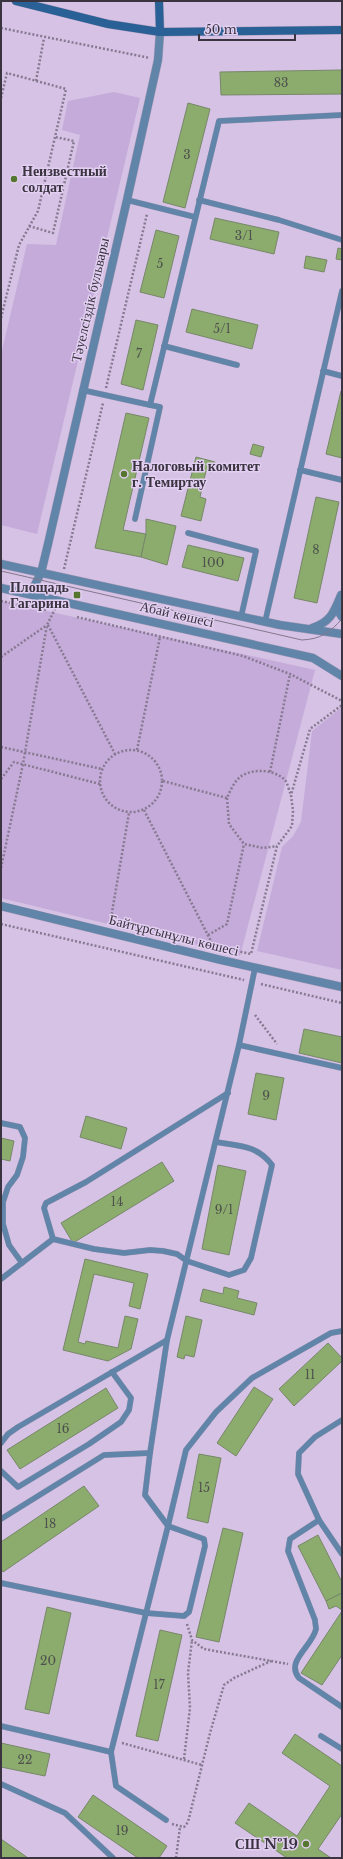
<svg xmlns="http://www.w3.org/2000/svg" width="343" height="1859" viewBox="0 0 343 1859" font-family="'Libre Baskerville',serif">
<rect width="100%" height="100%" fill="#d5c2e4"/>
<!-- green -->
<g fill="#c5abd9">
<polygon points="114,92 140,98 37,534 1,525 1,355 27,244 56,245 80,135 62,130 68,101"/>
<polygon points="1,601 315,670 240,956 1,898"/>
<polygon points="342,707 342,970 257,951 282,847 293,836 301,822 312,731"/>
</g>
<!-- building -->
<g fill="#8cac6e" stroke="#778768">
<polygon points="342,70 342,94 221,95 220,72"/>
<polygon points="188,103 210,109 185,208 163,202"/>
<polygon points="215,218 279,232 274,254 210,239"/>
<polygon points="156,230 179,236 164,298 140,292"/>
<polygon points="338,248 342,249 342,260 336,259"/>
<polygon points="306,256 327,260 324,272 304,268"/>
<polygon points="192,309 258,325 252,349 186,332"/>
<polygon points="136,320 158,325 143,390 121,384"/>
<polygon points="341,391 342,391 342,458 326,454"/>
<polygon points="126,413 149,418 123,530 146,534 141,557 95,548"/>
<polygon points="253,444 264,447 261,457 250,454"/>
<polygon points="196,457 215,462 212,472 206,471 200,497 206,499 201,521 181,516"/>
<polygon points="316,497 339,502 317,603 294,598"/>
<polygon points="146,519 176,526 167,565 141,557 146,534"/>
<polygon points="188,545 244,558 238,581 182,567"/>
<polygon points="304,1029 342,1037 342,1063 299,1053"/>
<polygon points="256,1073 284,1078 276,1120 248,1114"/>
<polygon points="86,1116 127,1128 121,1149 80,1137"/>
<polygon points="1,1138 14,1141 10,1161 1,1159"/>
<polygon points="162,1162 174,1181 73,1243 61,1223"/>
<polygon points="218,1165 246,1171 229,1255 202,1249"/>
<polygon points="85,1259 148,1274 140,1309 129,1306 134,1283 94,1274 78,1342 85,1344 86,1341 118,1348 125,1316 138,1319 131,1349 108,1361 63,1350"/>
<polygon points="224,1287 239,1291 237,1298 257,1303 254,1315 200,1301 203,1289 223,1294"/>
<polygon points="186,1316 202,1320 194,1357 185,1355 184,1359 177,1357"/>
<polygon points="328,1343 342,1358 342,1361 294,1406 279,1389"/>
<polygon points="254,1387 273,1399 236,1456 217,1443"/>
<polygon points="106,1388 118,1408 20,1469 7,1450"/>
<polygon points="199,1454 221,1458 208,1523 187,1518"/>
<polygon points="84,1486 99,1506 3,1572 1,1569 1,1542"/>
<polygon points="223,1528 243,1533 219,1642 196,1637"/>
<polygon points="318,1535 342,1582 342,1593 326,1601 298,1546"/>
<polygon points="342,1593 342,1610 336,1606 329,1609 326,1601"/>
<polygon points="47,1607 71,1613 49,1714 25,1709"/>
<polygon points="342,1611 342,1655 322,1685 301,1673"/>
<polygon points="160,1630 182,1635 158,1741 136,1736"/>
<polygon points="295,1734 342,1766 342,1814 318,1849 331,1858 287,1858 235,1823 249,1803 297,1836 330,1786 282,1753"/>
<polygon points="1,1743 50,1754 45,1776 1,1767"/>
<polygon points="93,1795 167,1846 159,1858 138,1858 78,1817"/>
<polygon points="1,1839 28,1858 1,1858"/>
</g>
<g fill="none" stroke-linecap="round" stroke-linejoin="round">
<defs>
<g id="service">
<polyline points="127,200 195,217"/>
<polyline points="199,200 279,220 342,240"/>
<polyline points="164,346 237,365"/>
<polyline points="323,371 342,376"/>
<polyline points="82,390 150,405 219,121 342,115"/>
<polyline points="300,470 342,480"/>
<polyline points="135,519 160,407 150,405"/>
<polyline points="188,533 256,551 241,617"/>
<polyline points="265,622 342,291"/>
<polyline points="239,1045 342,1068"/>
<polyline points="1,1123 20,1127 25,1138 23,1157 17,1175 8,1187 3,1202 3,1224 9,1245 22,1263"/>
<polyline points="53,1239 44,1208 46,1203 86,1182 228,1093"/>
<path d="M1,1279L53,1239L94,1249L124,1253L150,1250L163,1251L177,1254L187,1261L229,1275L244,1270L251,1258L272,1165C257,1145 239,1146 216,1142"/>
<path d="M342,1420L315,1437L299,1453L298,1474L319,1520L290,1539L288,1551L315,1620C315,1623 316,1627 316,1629C312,1647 285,1661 299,1678L342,1707"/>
<polyline points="1,1443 8,1434 18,1427 167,1340"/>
<polyline points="1,1471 18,1487 89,1444 121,1422 129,1410 131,1398 112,1372"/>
<polyline points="1,1519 104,1455 150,1453"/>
<polyline points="319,1520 342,1554"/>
<polyline points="1,1583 146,1613 184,1616 189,1612 205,1546 204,1539 168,1526 186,1450 216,1412 252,1378 331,1333 342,1331"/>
<polyline points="1,1726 111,1752 168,1526 145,1495 150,1453 167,1340 239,1045 255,968"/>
<polyline points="321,1736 342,1749"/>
<polyline points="111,1752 116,1786 166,1820"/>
<polyline points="1,1784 65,1813 113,1858"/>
</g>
<polyline id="minor" points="1,906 221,960 342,987"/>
<g id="tertiary">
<polyline points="1,564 280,625 342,634"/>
<polyline points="1,588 313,658 342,676"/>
<polyline points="30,594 41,573 48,544 127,200 158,60 160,32"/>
<polyline points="341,600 340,614 342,617"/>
<path d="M312,628C331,622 334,612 341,595"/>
</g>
<g id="secondary">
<polyline points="16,1 108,24 160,32 342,30"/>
<polyline points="159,1 160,32"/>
</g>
</defs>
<!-- service casing -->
<use href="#service" stroke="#b0a0bd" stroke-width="6"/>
<!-- minor casing -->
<use href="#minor" stroke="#b0a0bd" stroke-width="9"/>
<!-- tertiary casing -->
<use href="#tertiary" stroke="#b0a0bd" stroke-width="9"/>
<!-- secondary casing -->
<use href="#secondary" stroke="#b0a0bd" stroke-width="9"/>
<!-- path -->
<g stroke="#867991" stroke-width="2.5" stroke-dasharray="2 2" stroke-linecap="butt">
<polyline points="1,28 150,58"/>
<polyline points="36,81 44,38"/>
<polyline points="1,98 7,73 66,89 38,211 19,245 1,318"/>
<polyline points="29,226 53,233 74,141 55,137"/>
<polyline points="106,388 147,214"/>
<polyline points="64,569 103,403"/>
<polyline points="1,601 47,610"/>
<polyline points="77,617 243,656 290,674 342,701"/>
<polyline points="48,625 115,754"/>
<polyline points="1,657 47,625"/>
<polyline points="1,747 102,769"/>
<circle cx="131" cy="781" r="31"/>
<polyline points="137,750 160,637"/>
<polyline points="270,772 290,674"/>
<polyline points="1,779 14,762 100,784"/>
<path d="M163,781L227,798C230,791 234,782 240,777C252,768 274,769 285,780C288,784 289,791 291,795"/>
<polyline points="227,798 229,824 244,844 263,848 277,846"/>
<polyline points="144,810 214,947"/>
<polyline points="1,868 23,764 47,625 55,609"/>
<polyline points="111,918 129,813"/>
<polyline points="1,924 244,980"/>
<polyline points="208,935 227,924 244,844"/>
<polyline points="213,946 251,954 277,846 292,826 293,811 291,795 310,729 342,705"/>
<polyline points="261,984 342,1003"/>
<polyline points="255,1015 277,1044"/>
<polyline points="187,1624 192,1640 204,1649 288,1664"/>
<polyline points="122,1743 202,1765"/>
<polyline points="184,1759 190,1708 188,1673 192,1640"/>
<polyline points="172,1824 184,1827 188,1822 210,1733 224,1685 234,1678 271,1661"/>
<polyline points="176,1858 180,1827"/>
</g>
<!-- service -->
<use href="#service" stroke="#6184a9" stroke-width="5.5"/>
<!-- minor -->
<use href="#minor" stroke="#6184a9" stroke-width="8"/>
<!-- tertiary -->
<use href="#tertiary" stroke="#6184a9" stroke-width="8"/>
<!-- secondary -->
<use href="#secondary" stroke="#296096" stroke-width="8"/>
<!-- tram -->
<path stroke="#84778e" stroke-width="1" d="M1,571L302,640C321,639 329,633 342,619"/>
</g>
<!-- markers -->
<g fill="#55762e" stroke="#e2cff1" stroke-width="1.5">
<circle cx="14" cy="179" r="4"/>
<circle cx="124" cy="474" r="4"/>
<rect x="73" y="591" width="8" height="8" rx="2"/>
<circle cx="306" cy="1844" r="4"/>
</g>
<g text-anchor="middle" stroke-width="3" stroke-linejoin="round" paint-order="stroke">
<!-- number labels -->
<g font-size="12" fill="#4e514c">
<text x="281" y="87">83</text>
<text x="187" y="159">3</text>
<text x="244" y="240">3/1</text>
<text x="160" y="268">5</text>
<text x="222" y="333">5/1</text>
<text x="139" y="358">7</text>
<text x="316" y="554">8</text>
<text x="213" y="567">100</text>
<text x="266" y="1100">9</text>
<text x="117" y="1206">14</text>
<text x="224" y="1214">9/1</text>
<text x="310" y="1379">11</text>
<text x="63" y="1433">16</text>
<text x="204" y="1492">15</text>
<text x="50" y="1528">18</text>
<text x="48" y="1665">20</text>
<text x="159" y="1689">17</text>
<text x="25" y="1764">22</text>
<text x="122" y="1835">19</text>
</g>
<!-- poi labels -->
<g font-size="14" font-weight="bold" fill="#3a3340" stroke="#e2cff1" text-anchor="start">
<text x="22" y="176">Неизвестный<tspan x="22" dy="16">солдат</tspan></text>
<text x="132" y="471">Налоговый комитет<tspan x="132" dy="16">г. Темиртау</tspan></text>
<text x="69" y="592" text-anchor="end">Площадь<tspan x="69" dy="16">Гагарина</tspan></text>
<text x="298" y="1849" text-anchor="end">СШ №19</text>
</g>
<!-- street labels -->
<g font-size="14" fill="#3a3340" stroke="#e2cff1">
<text transform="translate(90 300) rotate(-77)" y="5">Тәуелсіздік бульвары</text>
<text transform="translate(177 614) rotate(13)" y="5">Абай көшесі</text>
<text transform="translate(174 935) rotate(14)" y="5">Байтұрсынұлы көшесі</text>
</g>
</g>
<!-- border -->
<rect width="343" height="1859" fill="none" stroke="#3a3340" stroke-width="4"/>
<!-- scale -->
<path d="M199 34v6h96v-6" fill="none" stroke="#3a3340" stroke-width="2"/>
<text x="205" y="34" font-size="12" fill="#3a3340" stroke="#e2cff1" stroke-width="3" paint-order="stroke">50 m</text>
</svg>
